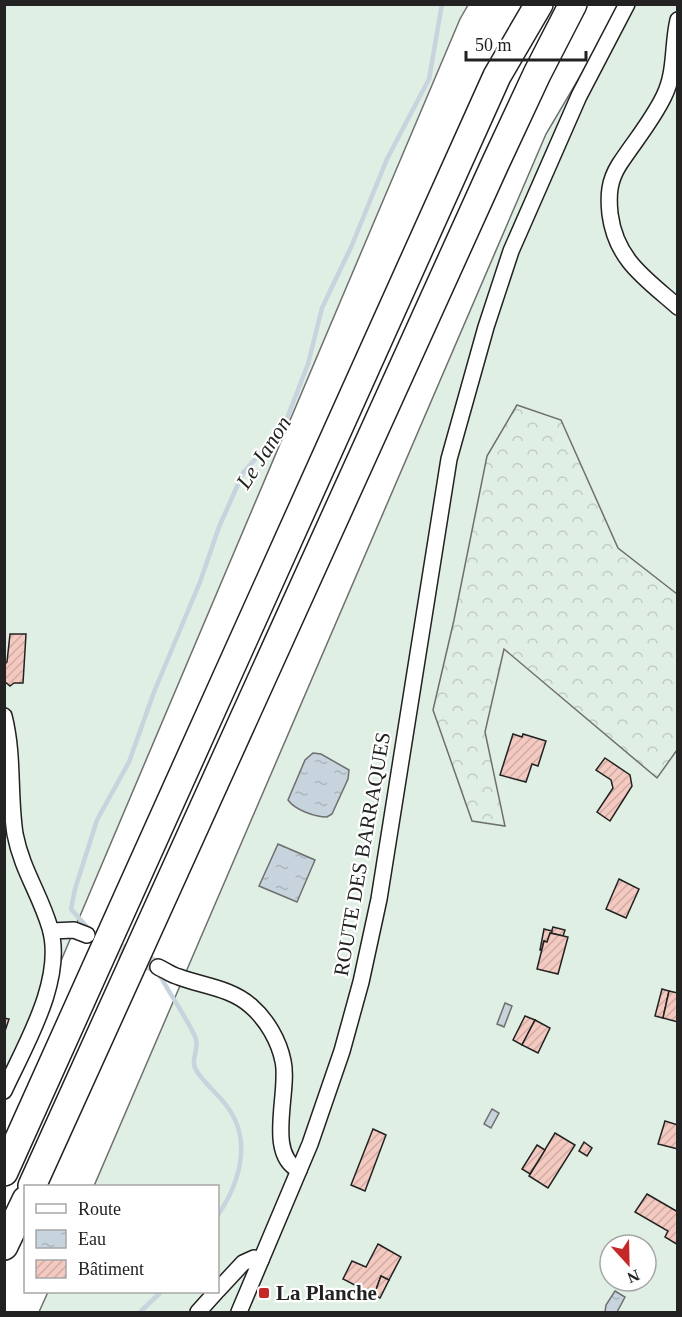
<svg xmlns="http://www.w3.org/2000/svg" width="682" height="1317" viewBox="0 0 682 1317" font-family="'Times New Roman',serif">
<defs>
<pattern id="forest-crowns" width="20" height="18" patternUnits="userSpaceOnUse" patternTransform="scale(1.5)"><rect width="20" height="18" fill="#e0efe3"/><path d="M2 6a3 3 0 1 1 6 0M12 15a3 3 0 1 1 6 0" fill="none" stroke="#c0cdc2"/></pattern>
<pattern id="water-ripples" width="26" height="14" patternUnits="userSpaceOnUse" patternTransform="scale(1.5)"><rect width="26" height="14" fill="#c7d3dd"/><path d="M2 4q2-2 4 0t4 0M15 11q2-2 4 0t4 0" fill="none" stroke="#abb5bd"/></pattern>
<pattern id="building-hatch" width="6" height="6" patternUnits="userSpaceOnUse" patternTransform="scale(1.5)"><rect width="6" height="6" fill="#f3c9c0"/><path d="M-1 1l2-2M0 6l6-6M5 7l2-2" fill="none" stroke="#d0aca5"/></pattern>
</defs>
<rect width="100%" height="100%" fill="#fff"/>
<!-- grass -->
<g fill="#e0efe3" stroke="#6f6f6f" stroke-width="1.5" fill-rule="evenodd">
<polygon points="5,5 468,5 460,19 5,1093"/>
<path d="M622,5H677V1312H39L48,1292H218V1186H94L546,134ZM610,1245H646V1281H610Z"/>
</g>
<!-- forest -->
<polygon fill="url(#forest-crowns)" stroke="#6f6f6f" stroke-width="1.5" points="517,405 561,420 618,548 677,594 677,750 657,778 504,649 485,732 505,826 472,821 433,710 454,620 487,456"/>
<!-- water -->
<g fill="url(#water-ripples)" stroke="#6f6f6f" stroke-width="1.5">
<path d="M313,753L321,754L349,770L348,779L332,814L327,817C315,817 295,810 288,800L305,760Z"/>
<polygon points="278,844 315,860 297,902 259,886"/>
<polygon points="505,1003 512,1006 504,1027 497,1024"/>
<polygon points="492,1109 499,1113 491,1128 484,1124"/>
<polygon points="615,1291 625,1297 617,1312 605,1312 606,1305"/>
</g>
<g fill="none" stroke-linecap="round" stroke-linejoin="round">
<!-- stream -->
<g stroke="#c7d3dd" stroke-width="4.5">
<polyline points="87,927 71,909 75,889 97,820 129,762 154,692 200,582 219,527 243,473 284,426 308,364 322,308 352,245 387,159 429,79 442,4"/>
<path d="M155,972L162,979C171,996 190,1023 196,1039C199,1050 190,1060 196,1070C204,1083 217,1093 226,1105C253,1140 240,1182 218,1215"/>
<polyline points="140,1312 161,1292"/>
</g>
</g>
<!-- building -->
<g fill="url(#building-hatch)" stroke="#222" stroke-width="1.5">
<polygon points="10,634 26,634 23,683 14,683 10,686 4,681 4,665 7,662"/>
<polygon points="513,734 522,737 523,734 546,741 538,766 532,764 526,782 500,775"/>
<polygon points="605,758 630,775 632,786 610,821 597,812 613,788 611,780 596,770"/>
<polygon points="619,879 639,889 626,918 606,909"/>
<polygon points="553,927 565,930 563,936 551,933"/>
<polygon points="544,929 552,931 547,942 544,941 542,950 540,950"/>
<polygon points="550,933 568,937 558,974 537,969 544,941 547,942"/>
<polygon points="662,989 669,991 663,1018 655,1016"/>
<polygon points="669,991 678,993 678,1022 663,1018"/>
<polygon points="525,1016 535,1020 522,1045 513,1040"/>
<polygon points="4,1018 9,1019 4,1034"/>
<polygon points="535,1020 550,1028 538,1053 522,1045"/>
<polygon points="665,1121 678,1125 678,1149 658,1144"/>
<polygon points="373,1129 386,1135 365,1191 351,1185"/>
<polygon points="555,1133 575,1145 548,1188 529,1176"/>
<polygon points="584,1142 592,1148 587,1156 579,1151"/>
<polygon points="537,1145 545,1150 530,1174 522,1169"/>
<polygon points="647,1194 678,1212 678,1245 665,1237 668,1231 635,1212"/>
<polygon points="378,1244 401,1257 389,1280 381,1276 374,1295 343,1279 352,1261 366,1267"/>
<polygon points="381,1276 389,1280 380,1298 374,1295"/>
</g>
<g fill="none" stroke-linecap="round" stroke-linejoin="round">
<!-- street-tunnel -->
<polyline stroke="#d3d3d3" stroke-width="15" stroke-dasharray="15 8" stroke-linecap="butt" points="100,941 158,967"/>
<defs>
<g id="street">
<path d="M678,20C672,45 676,72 664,96C652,121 634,142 619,165C609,181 608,195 610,214C616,260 645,278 678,307"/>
<path d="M4,716C14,755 9,795 15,834C22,870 40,894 50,928C65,980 25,1045 4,1091"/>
<polyline points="51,931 74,930 87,935"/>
<path d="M158,967C165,970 171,975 179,977C203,986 231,988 251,1006C267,1020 279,1041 283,1061C290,1091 265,1154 299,1170"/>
<polyline points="218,1290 243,1263 254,1258 261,1260"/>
<polyline points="198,1312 216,1292"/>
<polyline points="239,1312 310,1144 342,1051 361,982 379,899 449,459 486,327 511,251 579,96 627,4"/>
</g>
<g id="highway">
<polyline points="4,1172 497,76 539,4"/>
<polyline points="32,1186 495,164 537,74 573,4"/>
<polyline points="4,1246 26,1200"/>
</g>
</defs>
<!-- street casing -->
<use href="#street" stroke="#222" stroke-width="18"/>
<!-- highway casing -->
<use href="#highway" stroke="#222" stroke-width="30"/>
<!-- street -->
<use href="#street" stroke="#fff" stroke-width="15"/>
<!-- highway -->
<use href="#highway" stroke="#fff" stroke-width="27"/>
</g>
<!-- markers -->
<rect fill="#c62828" stroke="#fff" stroke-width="2" x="258" y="1287" width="12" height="12" rx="3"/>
<g text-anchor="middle" stroke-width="4.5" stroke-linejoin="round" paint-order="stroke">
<!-- street labels -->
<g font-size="21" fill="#222" stroke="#fff">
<text transform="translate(362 854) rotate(-80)" y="7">ROUTE DES BARRAQUES</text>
</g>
<!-- poi labels -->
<g font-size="21" font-weight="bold" fill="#222" stroke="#fff" text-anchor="start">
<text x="276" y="1300">La Planche</text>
</g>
<!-- water labels -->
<g font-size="22" font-style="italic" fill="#222" stroke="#fff">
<text transform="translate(263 452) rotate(-57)" y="8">Le Janon</text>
</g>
</g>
<!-- border -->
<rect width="682" height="1317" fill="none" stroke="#222222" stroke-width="12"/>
<!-- legend -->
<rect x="24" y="1185" width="195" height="108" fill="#ffffff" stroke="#a7a7a7" stroke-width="1.5"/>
<rect x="36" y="1204" width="30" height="9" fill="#ffffff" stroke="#a7a7a7" stroke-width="1.5"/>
<text x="78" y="1215" font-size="18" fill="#222222">Route</text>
<rect x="36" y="1230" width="30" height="18" fill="url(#water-ripples)" stroke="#a7a7a7" stroke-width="1.5"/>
<text x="78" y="1245" font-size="18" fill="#222222">Eau</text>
<rect x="36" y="1260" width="30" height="18" fill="url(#building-hatch)" stroke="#a7a7a7" stroke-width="1.5"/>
<text x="78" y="1275" font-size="18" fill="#222222">Bâtiment</text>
<!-- north arrow -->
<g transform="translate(628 1263) rotate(158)"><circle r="28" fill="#ffffff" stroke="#a7a7a7" stroke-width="1.5"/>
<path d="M0-4.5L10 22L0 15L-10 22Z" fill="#c62828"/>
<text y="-9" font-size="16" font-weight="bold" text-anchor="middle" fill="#222222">N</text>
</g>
<!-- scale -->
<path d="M466 51v9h120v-9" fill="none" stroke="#222222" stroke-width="3"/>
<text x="475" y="51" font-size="18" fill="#222222" stroke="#ffffff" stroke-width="4.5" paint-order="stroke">50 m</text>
</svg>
